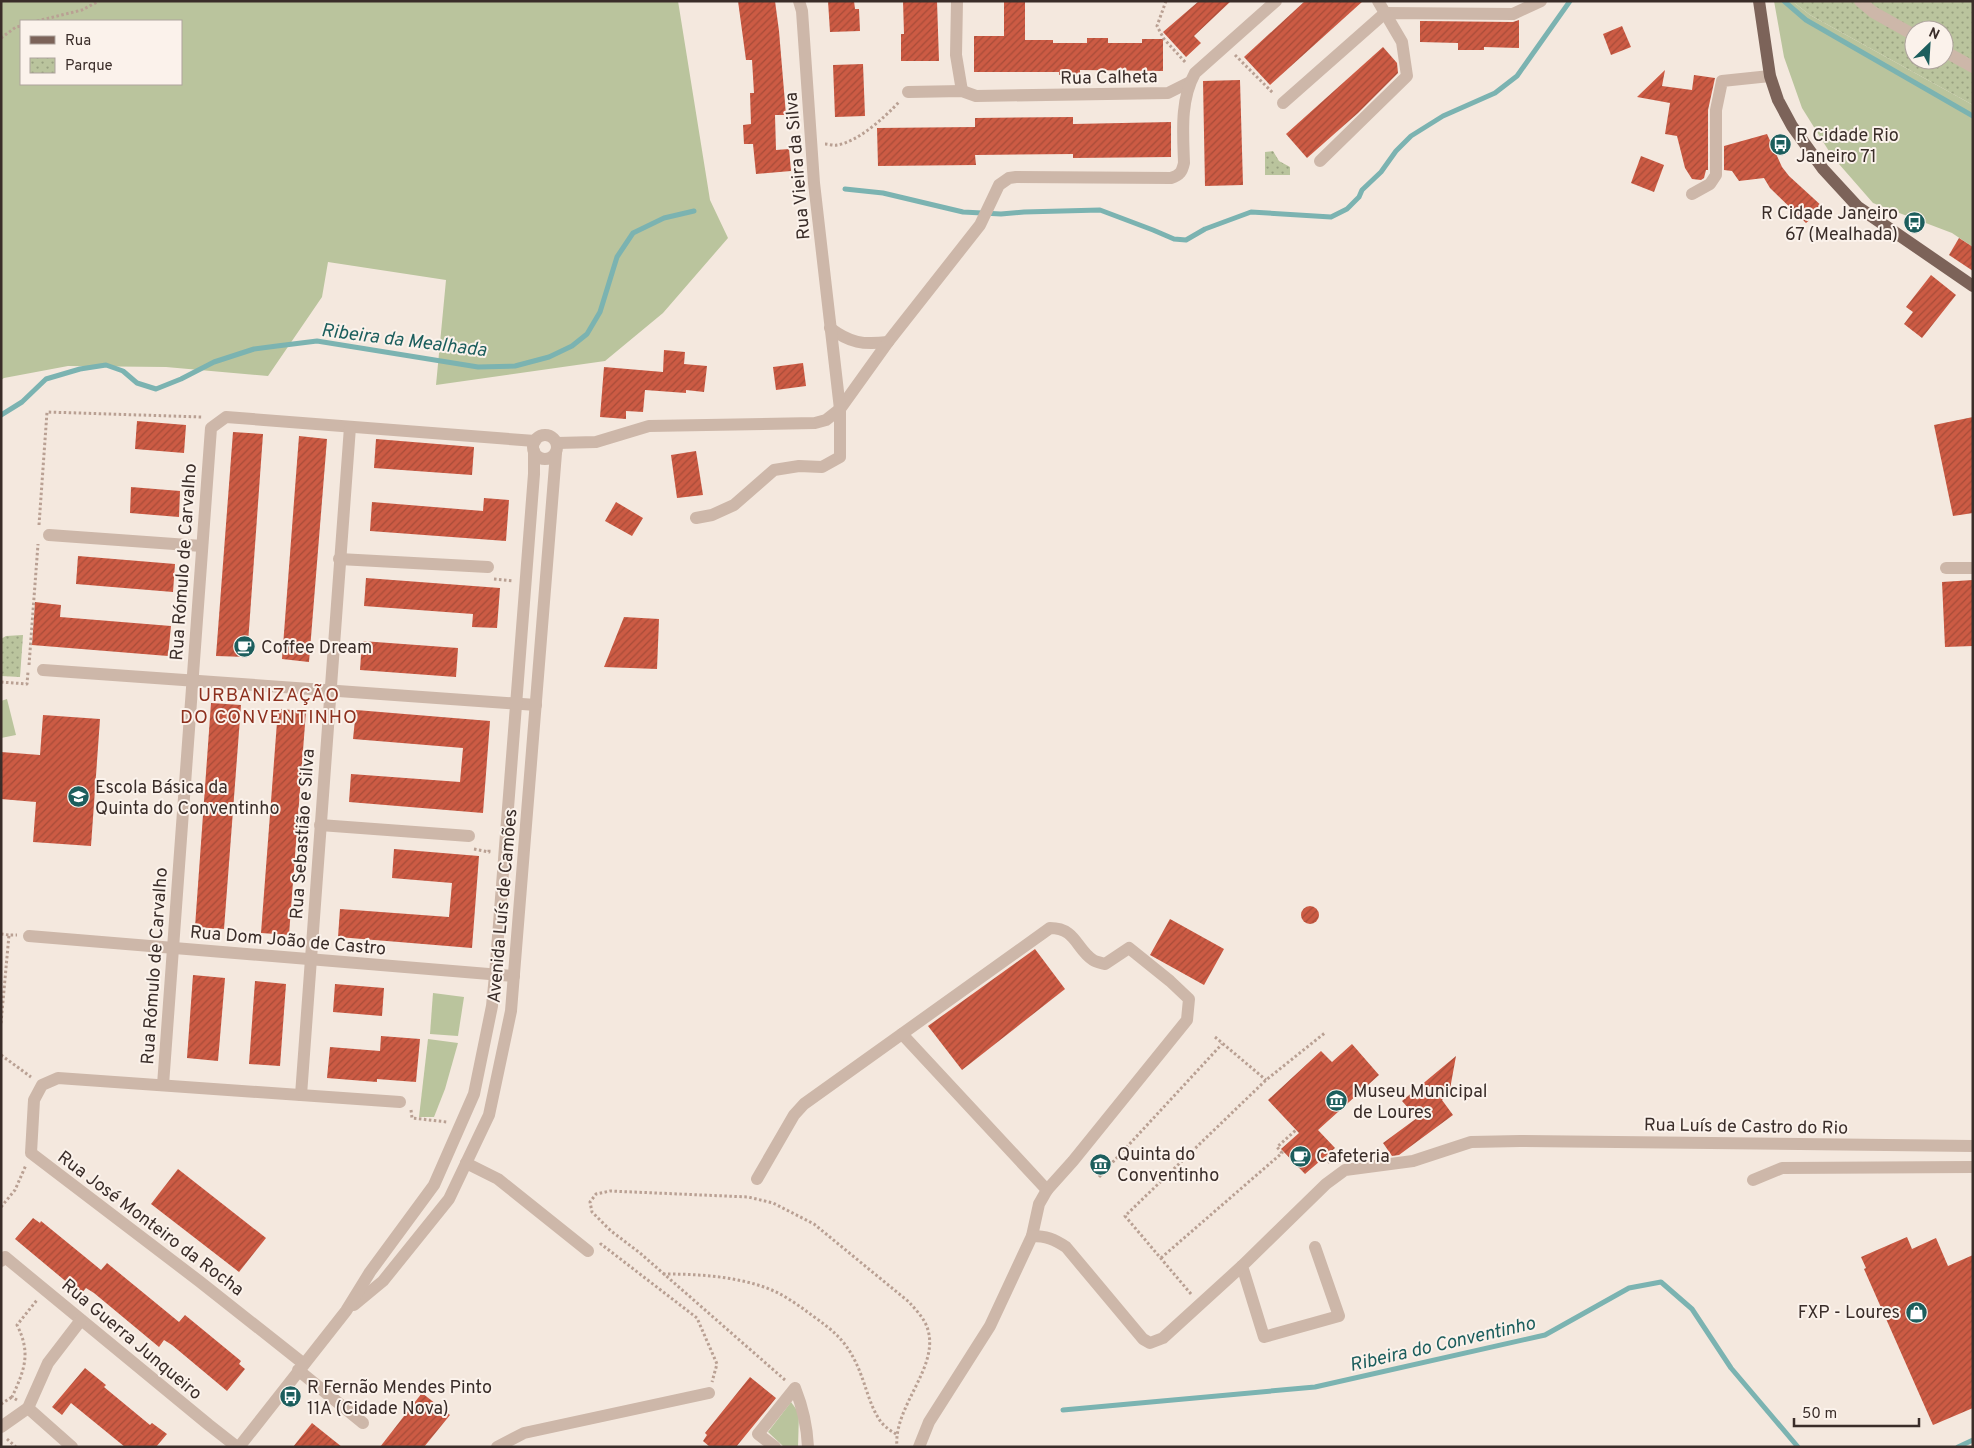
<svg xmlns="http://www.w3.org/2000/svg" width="1974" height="1448" viewBox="0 0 1974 1448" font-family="Overpass,sans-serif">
<defs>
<pattern id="park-dots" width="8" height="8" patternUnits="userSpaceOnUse" patternTransform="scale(1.25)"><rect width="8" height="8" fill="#bac49d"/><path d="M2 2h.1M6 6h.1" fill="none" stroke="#98a080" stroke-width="1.8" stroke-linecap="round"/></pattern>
<pattern id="building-hatch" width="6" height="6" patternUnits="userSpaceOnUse" patternTransform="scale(1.25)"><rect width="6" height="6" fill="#cc5b44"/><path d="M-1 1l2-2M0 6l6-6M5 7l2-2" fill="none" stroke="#a74c39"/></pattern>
</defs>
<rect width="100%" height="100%" fill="#f4e8de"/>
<!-- grass -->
<g fill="#bac49d" fill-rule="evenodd">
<path d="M1,1H678L710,200L728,238L663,313L605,361L436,385L446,280L328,262L322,297L268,376L166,367L68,366L4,378L1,380ZM181,21V84H21V21Z"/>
<polygon points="1774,1 1792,1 1810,15 1973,105 1973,247 1952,233 1873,203 1832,156 1802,108 1784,57"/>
<polygon points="7,699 16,735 1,738 1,701"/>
<polygon points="433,993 464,997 458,1036 430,1034"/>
<polygon points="428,1039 458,1043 445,1089 434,1117 419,1117"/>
<polygon points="791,1402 799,1413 798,1447 784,1447 768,1432"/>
</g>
<!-- park -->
<g fill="url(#park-dots)" fill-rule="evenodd">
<path d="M1792,1H1973V105L1810,15ZM1914,30H1944V60H1914Z"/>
<polygon points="1273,151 1279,161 1290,167 1290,175 1265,175 1265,152"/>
<polygon points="23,635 20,677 1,676 1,639 6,636"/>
</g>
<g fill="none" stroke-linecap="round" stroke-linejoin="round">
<!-- stream -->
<g stroke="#7bb3b1" stroke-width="5">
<polyline points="1784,1 1806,20 1973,116"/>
<polyline points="845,189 883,193 963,212 1001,214 1024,212 1100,210 1153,230 1174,239 1186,240 1205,229 1251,212 1331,217 1347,209 1359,197 1362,190 1381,172 1396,151 1411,136 1443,116 1495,93 1517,76 1570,1"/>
<polyline points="1,415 22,402 46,379 80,369 106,365 123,371 137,383 156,389 181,379 214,362 254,349 277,346 317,341 478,367 515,366 549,357 572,346 587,334 600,312 617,257 633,233 664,218 694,211"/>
<polyline points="1063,1410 1315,1387 1545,1335 1629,1288 1661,1282 1692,1309 1731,1368 1798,1447"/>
<polyline points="1958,1447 1973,1440"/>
</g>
</g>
<!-- building -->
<g fill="url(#building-hatch)">
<polygon points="738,1 775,1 779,31 786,115 775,115 776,150 789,149 791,171 756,174 753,144 744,144 743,125 751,124 750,93 754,93 752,60 746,60"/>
<polygon points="828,1 854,1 855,9 859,9 860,31 830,32"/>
<polygon points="903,1 937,1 939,61 901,61 901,34 904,34"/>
<polygon points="1004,1 1025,1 1025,40 1053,40 1053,43 1087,43 1087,38 1108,38 1108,43 1142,43 1142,39 1163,39 1163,71 1080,70 1080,75 1059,75 1059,72 974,72 974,36 1004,36"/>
<polygon points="1199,1 1231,1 1194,36 1201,43 1186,57 1163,32"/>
<polygon points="1305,1 1363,1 1270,85 1244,57"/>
<polygon points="1519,20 1519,48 1484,47 1484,50 1458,50 1458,43 1420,42 1420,21 1513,22"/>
<polygon points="1622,26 1631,47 1611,55 1603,34"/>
<polygon points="1383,47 1397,63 1398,73 1358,113 1307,158 1286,134"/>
<polygon points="863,64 865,116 835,117 833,65"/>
<polygon points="1665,70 1662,86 1692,90 1694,75 1715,78 1708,110 1708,170 1706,170 1704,178 1701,180 1692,179 1685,168 1677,136 1665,134 1670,103 1637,97"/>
<polygon points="1240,80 1243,185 1205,186 1203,81"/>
<polygon points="1073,117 1073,124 1171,122 1171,157 1073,158 1073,154 975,155 976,165 878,166 877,128 975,127 975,118"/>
<polygon points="1767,134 1782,167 1789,176 1824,208 1806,223 1770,188 1764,178 1739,181 1732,171 1724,170 1724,146"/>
<polygon points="1641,156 1664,165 1654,192 1631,183"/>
<polygon points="1959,238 1973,247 1973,271 1949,255"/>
<polygon points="1931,275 1956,295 1922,338 1904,324 1913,312 1906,307"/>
<polygon points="664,350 685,352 684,364 707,366 704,392 686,390 686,393 645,390 643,412 626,411 626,419 600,417 604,367 663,372"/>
<polygon points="803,363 806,386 776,390 773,367"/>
<polygon points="1973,417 1973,513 1953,516 1934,425"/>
<polygon points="137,421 186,425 184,453 135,449"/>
<polygon points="233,432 263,434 247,657 216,656"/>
<polygon points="299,436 327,439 309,662 282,659"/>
<polygon points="376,439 474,447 472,475 374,468"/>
<polygon points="696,451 703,495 677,498 671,455"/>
<polygon points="131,487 180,491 179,517 130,513"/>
<polygon points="484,498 509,500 506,541 370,531 372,502 483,511"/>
<polygon points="616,502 643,518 632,536 605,521"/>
<polygon points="78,556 175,564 173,592 76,584"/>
<polygon points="366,578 500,588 497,628 472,627 473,614 364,606"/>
<polygon points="1973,580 1973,646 1945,647 1942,582"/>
<polygon points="35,602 61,605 60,617 171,626 168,656 32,645"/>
<polygon points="624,617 659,619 657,669 604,667"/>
<polygon points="362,641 458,648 456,677 360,670"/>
<polygon points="211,703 241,705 224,929 195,927"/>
<polygon points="278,709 306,711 289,935 261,933"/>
<polygon points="356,710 490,721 483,813 349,802 351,774 460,782 463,748 353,739"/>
<polygon points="43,715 100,719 91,846 33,842 36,802 1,799 1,752 40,755"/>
<polygon points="394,849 479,856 472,948 338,937 340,909 449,917 452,883 392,878"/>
<circle cx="1310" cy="915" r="9"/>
<polygon points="1170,919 1224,949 1204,985 1150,955"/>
<polygon points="1035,949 1065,989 962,1070 928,1026"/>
<polygon points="193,975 225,978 218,1061 187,1058"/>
<polygon points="255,981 286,984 280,1066 249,1064"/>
<polygon points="335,984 384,988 382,1016 333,1012"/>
<polygon points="381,1036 420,1039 416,1082 377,1079 377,1082 327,1078 330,1047 380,1051"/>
<polygon points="1352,1044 1379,1075 1318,1130 1335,1148 1305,1174 1281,1149 1299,1133 1268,1100 1321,1051 1332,1062"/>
<polygon points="1456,1056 1450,1089 1442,1100 1453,1115 1399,1155 1392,1156 1383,1143 1417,1118 1402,1101"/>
<polygon points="178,1169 266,1238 239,1272 151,1204"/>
<polygon points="33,1218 40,1223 41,1221 101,1270 107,1263 179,1322 185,1315 241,1361 239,1364 245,1369 227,1391 172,1345 164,1340 159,1347 94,1293 86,1288 81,1294 15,1239"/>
<polygon points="1907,1237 1912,1249 1936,1238 1948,1266 1973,1255 1973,1408 1933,1425 1864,1269 1866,1268 1861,1257"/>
<polygon points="85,1368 106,1385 104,1387 150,1425 152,1423 167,1434 156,1447 125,1447 71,1403 62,1415 52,1407"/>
<polygon points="750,1377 776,1398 736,1447 710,1447 703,1441 707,1435 705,1433"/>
<polygon points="422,1393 450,1415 424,1447 380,1447"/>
<polygon points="312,1423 342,1447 293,1447"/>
</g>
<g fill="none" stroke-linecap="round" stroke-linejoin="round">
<!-- path -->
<g stroke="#b9a093" stroke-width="3" stroke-dasharray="2.5 2.5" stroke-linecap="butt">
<polyline points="1166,1 1157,26 1164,39 1186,63"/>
<polyline points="37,21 82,10 99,1"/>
<polyline points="1,38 16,27 21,26"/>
<polyline points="1235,55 1273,93"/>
<path d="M825,144C829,144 834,146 837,145C858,142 885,117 899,102"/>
<polyline points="39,525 47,412 202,417"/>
<polyline points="494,579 513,581"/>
<polyline points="29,665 38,544"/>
<polyline points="1,682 27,684 28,672"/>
<polyline points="474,849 489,852 489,848"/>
<polyline points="1,934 9,935"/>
<polyline points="1,1023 9,935 17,935"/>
<polyline points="1215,1037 1266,1080"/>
<polyline points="1,1055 31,1077"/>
<polyline points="411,1110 412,1118 447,1122"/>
<polyline points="1325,1157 1331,1164"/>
<polyline points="1099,1177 1222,1044"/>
<polyline points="1,1207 15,1190 26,1165"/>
<polyline points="600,1245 601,1244 697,1318 717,1364 712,1382"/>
<polyline points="1161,1258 1282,1153 1277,1147 1296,1130"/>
<path d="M663,1274C697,1274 732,1276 764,1287C782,1293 798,1305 813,1316C831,1329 844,1339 854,1359C865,1379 868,1404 881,1422C885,1427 891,1431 896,1434"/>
<polyline points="1191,1294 1125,1216 1266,1080 1326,1032"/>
<path d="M785,1380L640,1253L611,1231L592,1212L590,1202L596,1194L610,1191L748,1197L773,1203L814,1224L909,1302C916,1310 925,1319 928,1330C939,1368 893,1407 897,1447"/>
<path d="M17,1400L12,1397C25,1369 31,1353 17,1325L37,1300"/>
<polyline points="1,1404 12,1397"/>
<polyline points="7,1439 16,1447"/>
</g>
<!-- minor -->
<g stroke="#cdb7a9" stroke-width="12">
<polyline points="957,1 956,55 962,91"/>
<polyline points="1860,1 1873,12 1914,35"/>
<polyline points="1944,51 1973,67"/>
<polyline points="908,92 962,91 976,96 1168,93 1190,82"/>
<polyline points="1283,103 1385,13 1513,14 1541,1"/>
<polyline points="1320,161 1407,76 1402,42 1378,1"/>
<polyline points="1692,194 1710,184 1716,175 1716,110 1722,81 1770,76"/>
<path d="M830,328C850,343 863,345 888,342"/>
<circle cx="545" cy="447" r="12"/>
<path d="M557,443L596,442L649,426L815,423L826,420L840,409L888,342L980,225L999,185L1009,178L1016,177L1171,178C1180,175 1182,172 1184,163C1183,133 1180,100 1195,73L1276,1"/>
<polyline points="696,518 712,515 734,505 774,470 799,466 822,467 840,457 840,409 814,183 802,11 799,1"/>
<polyline points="49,535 202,546"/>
<polyline points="339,559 488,567"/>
<polyline points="1946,568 1973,568"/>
<polyline points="43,670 536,705"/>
<polyline points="320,825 469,836"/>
<polyline points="29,936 514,976"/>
<polyline points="902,1034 1047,1190"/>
<polyline points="163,1085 211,428 226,417 535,441"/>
<polyline points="301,1095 350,427"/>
<polyline points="466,1163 498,1179 588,1251"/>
<path d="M757,1179L794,1115L804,1104L1050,928C1076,928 1076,949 1093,960C1096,962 1102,963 1105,964L1129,948L1170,981L1189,999L1187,1020L1073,1161L1047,1190L1039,1204L1032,1236"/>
<polyline points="1753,1180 1782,1168 1973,1167"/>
<polyline points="1315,1247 1339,1316 1264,1337 1242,1266 1326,1184 1345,1170 1413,1161 1471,1142 1520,1141 1973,1146"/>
<polyline points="1,1261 5,1257 209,1425 237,1447"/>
<polyline points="354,1305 383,1281 449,1199 489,1115 511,1011 556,453"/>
<polyline points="304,1364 199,1281 31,1153 34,1100 42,1085 58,1078 400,1102"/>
<polyline points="298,1370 363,1423"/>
<polyline points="28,1408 72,1447"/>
<polyline points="1,1427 28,1408 48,1363 81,1320"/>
<polyline points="239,1447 346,1311 370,1272 434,1185 474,1094 492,1006 495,975 534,474 534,451"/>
<polyline points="497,1447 524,1433 709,1393"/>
<path d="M775,1447L758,1434L795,1388C803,1408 807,1425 808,1447"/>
<path d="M919,1447L929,1422L990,1326L1032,1236C1046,1236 1054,1239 1066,1247L1143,1339L1150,1343L1163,1338L1242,1266"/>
</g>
<!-- major -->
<polyline stroke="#7c6359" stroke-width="12" points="1759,1 1770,76 1778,100 1792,126 1823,169 1858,207 1973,286"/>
</g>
<!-- icons -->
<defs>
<symbol id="bus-disc" viewBox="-11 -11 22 22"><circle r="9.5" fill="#1c5e5d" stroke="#fbf2eb"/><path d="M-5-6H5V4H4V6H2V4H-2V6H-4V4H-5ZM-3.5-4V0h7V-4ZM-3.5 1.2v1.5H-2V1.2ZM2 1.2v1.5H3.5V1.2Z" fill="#fff"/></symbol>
<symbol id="cafe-disc" viewBox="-11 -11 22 22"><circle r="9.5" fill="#1c5e5d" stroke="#fbf2eb"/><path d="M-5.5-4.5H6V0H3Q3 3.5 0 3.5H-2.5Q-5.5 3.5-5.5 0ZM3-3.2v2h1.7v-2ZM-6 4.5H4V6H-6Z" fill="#fff"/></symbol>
<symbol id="school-disc" viewBox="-11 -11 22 22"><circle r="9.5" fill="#1c5e5d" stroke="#fbf2eb"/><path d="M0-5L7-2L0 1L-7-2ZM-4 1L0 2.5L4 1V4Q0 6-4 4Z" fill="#fff"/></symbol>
<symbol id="museum-disc" viewBox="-11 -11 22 22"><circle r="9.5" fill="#1c5e5d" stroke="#fbf2eb"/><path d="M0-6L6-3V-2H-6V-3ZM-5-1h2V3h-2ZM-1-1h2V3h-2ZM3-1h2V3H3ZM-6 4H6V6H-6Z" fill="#fff"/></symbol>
<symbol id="shop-disc" viewBox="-11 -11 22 22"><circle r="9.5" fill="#1c5e5d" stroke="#fbf2eb"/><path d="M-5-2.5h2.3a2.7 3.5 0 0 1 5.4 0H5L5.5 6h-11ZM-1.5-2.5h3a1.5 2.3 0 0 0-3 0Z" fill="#fff"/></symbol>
</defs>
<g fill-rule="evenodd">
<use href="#bus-disc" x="1768" y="132" width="25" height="25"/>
<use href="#bus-disc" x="1902" y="210" width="25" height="25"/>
<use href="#cafe-disc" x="232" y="634" width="25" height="25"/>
<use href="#school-disc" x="66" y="784" width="25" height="25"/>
<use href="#museum-disc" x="1324" y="1088" width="25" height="25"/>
<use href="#cafe-disc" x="1288" y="1144" width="25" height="25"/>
<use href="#museum-disc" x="1088" y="1152" width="25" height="25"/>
<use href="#shop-disc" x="1904" y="1300" width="25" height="25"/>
<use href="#bus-disc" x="278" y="1384" width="25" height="25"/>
</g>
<g text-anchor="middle" stroke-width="4" stroke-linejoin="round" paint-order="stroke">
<!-- street labels -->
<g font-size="18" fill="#3a2d29" stroke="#fbf2eb">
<text transform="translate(1109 77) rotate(-1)" y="6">Rua Calheta</text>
<text transform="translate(797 166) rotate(-95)" y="6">Rua Vieira da Silva</text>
<text transform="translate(183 562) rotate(-86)" y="6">Rua Rómulo de Carvalho</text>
<text transform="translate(302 834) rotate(-86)" y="6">Rua Sebastião e Silva</text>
<text transform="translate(502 906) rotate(-85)" y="6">Avenida Luís de Camões</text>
<text transform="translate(288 940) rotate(5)" y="6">Rua Dom João de Castro</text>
<text transform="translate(154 966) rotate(-86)" y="6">Rua Rómulo de Carvalho</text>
<text transform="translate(1746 1126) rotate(1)" y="6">Rua Luís de Castro do Rio</text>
<text transform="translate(151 1223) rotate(37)" y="6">Rua José Monteiro da Rocha</text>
<text transform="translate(132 1339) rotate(40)" y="6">Rua Guerra Junqueiro</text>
</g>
<!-- poi labels -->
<g font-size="18" fill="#3a2d29" stroke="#fbf2eb" text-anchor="start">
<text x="1796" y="141">R Cidade Rio<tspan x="1796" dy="21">Janeiro 71</tspan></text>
<text x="1898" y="219" text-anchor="end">R Cidade Janeiro<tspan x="1898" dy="21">67 (Mealhada)</tspan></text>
<text x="261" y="653">Coffee Dream</text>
<text x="95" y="793">Escola Básica da<tspan x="95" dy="21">Quinta do Conventinho</tspan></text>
<text x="1353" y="1097">Museu Municipal<tspan x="1353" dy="21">de Loures</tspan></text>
<text x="1117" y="1160">Quinta do<tspan x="1117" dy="21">Conventinho</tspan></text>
<text x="1316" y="1162">Cafeteria</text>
<text x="1900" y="1318" text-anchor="end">FXP - Loures</text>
<text x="307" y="1393">R Fernão Mendes Pinto<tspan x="307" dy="21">11A (Cidade Nova)</tspan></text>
</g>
<!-- water labels -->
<g font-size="19" font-style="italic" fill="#1c5e5d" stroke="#fbf2eb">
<text transform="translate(404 339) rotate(7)" y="7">Ribeira da Mealhada</text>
<text transform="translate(1442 1343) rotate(-13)" y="7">Ribeira do Conventinho</text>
</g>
<!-- neighbourhood labels -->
<g font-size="19" letter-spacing="1" fill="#8d301e" stroke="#fbf2eb">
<text x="269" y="701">URBANIZAÇÃO<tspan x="269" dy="22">DO CONVENTINHO</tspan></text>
</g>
</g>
<!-- border -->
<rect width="1974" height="1448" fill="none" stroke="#3a2d29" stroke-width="5"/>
<!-- legend -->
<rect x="20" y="20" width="162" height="65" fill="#fbf2eb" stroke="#aea39d"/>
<rect x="30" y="36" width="25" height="8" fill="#7c6359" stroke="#aea39d"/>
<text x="65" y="45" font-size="15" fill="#3a2d29">Rua</text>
<rect x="30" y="58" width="25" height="15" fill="url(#park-dots)" stroke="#aea39d"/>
<text x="65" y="70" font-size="15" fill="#3a2d29">Parque</text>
<!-- north arrow -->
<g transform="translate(1929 45) rotate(25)"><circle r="24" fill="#fbf2eb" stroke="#aea39d"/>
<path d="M0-4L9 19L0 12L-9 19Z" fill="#1c5e5d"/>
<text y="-8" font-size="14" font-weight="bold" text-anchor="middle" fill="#3a2d29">N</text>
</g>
<!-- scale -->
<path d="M1794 1418v8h125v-8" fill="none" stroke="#3a2d29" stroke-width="2.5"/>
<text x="1802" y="1418" font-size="15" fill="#3a2d29" stroke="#fbf2eb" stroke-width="4" paint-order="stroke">50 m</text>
</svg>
